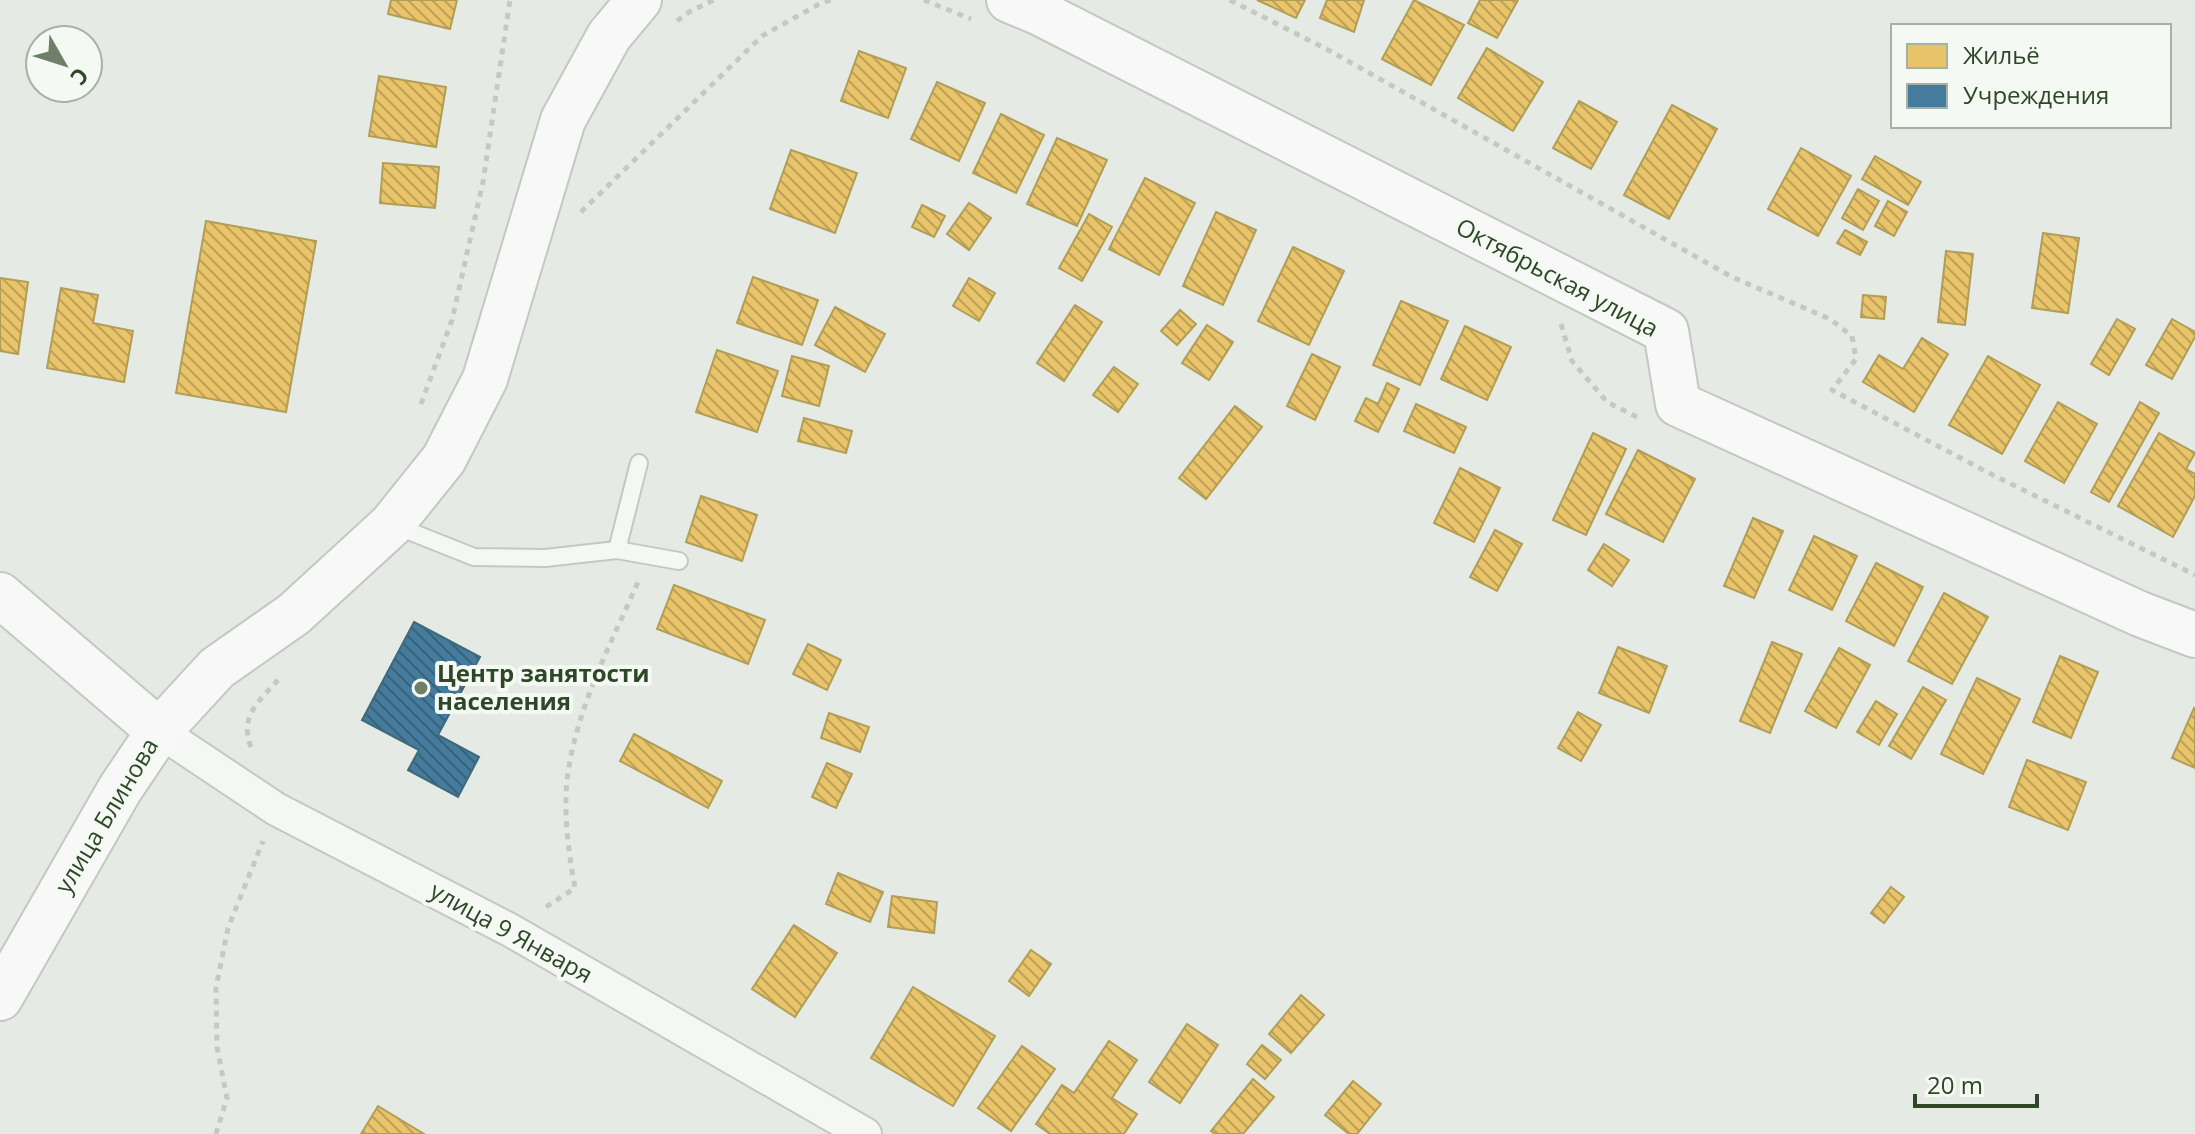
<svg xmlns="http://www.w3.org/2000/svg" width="2195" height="1134" viewBox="0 0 2195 1134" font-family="'Open Sans',sans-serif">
<defs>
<pattern id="homes-back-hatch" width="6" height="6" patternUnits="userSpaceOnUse" patternTransform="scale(2)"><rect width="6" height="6" fill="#e9c46a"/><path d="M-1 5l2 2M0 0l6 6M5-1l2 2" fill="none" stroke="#bda157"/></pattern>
<pattern id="public-back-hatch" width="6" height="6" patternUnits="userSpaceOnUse" patternTransform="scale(2)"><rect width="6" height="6" fill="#457b9d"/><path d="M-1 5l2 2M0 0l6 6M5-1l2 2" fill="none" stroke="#376279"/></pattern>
</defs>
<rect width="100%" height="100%" fill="#e6eae5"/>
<!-- homes -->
<g fill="url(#homes-back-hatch)" stroke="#b19e56" stroke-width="2">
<polygon points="391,0 457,0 450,29 388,14"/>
<polygon points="1257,0 1305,0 1296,18"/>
<polygon points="1327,0 1364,0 1354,32 1320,18"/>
<polygon points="1414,0 1464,25 1431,85 1382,59"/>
<polygon points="1480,0 1518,0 1497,38 1468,23"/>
<polygon points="1487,48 1543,82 1513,131 1458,98"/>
<polygon points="859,51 906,68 888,118 841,101"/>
<polygon points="379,76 446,87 436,147 369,136"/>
<polygon points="937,82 985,103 959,161 911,139"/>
<polygon points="1579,101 1617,122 1591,169 1553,148"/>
<polygon points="1672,105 1717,129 1669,219 1624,195"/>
<polygon points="1001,114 1044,135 1016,193 973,173"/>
<polygon points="1057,138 1107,160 1077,226 1027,204"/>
<polygon points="1801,148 1851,176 1818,236 1768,209"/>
<polygon points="791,150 857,173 835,233 770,209"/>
<polygon points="1875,156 1921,182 1908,205 1862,179"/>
<polygon points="383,163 439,167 435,208 380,203"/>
<polygon points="1145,178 1195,203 1159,275 1109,249"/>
<polygon points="1858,189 1879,201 1863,230 1842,218"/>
<polygon points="1888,201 1907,212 1894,236 1875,226"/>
<polygon points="969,203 991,218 969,250 947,234"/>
<polygon points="922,205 945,216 934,237 912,227"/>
<polygon points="1216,212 1256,230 1223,305 1183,286"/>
<polygon points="1089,214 1112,227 1082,281 1059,268"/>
<polygon points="206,221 316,241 286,412 176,393"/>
<polygon points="1845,230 1867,242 1860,255 1837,243"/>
<polygon points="2043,233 2079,238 2068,313 2032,308"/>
<polygon points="1293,247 1344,271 1309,345 1258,321"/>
<polygon points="1946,251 1973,254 1965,325 1938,322"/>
<polygon points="753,277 818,300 802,345 737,323"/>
<polygon points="0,278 28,282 18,354 0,351"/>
<polygon points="969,278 995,293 979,321 953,306"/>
<polygon points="61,288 98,295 93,323 133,331 124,382 47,368"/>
<polygon points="1863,295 1886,297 1884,319 1861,317"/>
<polygon points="1401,301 1448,321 1420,385 1373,365"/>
<polygon points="1075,305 1102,322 1064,381 1037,363"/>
<polygon points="835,307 885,334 865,372 815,345"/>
<polygon points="1180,310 1196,324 1177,345 1161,331"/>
<polygon points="2117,319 2135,329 2109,375 2091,364"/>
<polygon points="2172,319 2195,332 2195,337 2172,379 2146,365"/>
<polygon points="1207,325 1233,342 1209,380 1182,363"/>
<polygon points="1465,326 1511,347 1487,400 1441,379"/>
<polygon points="1922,338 1948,354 1914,412 1863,382 1879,355 1903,369"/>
<polygon points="717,350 778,371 757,432 696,412"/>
<polygon points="1312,354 1340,367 1315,420 1287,406"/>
<polygon points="792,356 829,366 819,406 782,396"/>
<polygon points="1988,356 2040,385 2002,454 1949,425"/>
<polygon points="1114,367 1138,384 1118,412 1093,395"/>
<polygon points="1387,383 1399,389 1378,432 1355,421 1366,398 1378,404"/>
<polygon points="2058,402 2097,424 2064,483 2025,461"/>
<polygon points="2140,402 2159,413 2109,502 2091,492"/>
<polygon points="1416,404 1466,427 1454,453 1404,431"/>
<polygon points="1235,406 1262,427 1206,499 1179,478"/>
<polygon points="804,418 852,431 846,453 798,441"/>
<polygon points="1593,433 1626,449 1586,535 1553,520"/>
<polygon points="2159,433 2195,453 2186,469 2195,474 2195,496 2173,537 2118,506"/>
<polygon points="1638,450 1695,479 1663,542 1606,514"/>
<polygon points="1460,468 1500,488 1474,542 1434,523"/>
<polygon points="701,496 757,515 742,561 686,542"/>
<polygon points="1753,518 1783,531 1754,598 1724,586"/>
<polygon points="1495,530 1522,544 1497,591 1470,577"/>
<polygon points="1814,536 1857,556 1832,610 1789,590"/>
<polygon points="1604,544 1629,560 1612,586 1588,570"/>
<polygon points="1876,563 1923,587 1894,646 1846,621"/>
<polygon points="674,585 765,620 748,664 657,629"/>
<polygon points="1944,593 1988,617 1952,684 1908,661"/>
<polygon points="1772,642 1802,654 1770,733 1740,721"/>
<polygon points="808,644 841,660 827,690 793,674"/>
<polygon points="1618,647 1667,666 1649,713 1599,693"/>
<polygon points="1839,648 1870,665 1836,728 1805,711"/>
<polygon points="2060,656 2098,672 2071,738 2033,722"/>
<polygon points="1977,678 2020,699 1983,774 1941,754"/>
<polygon points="1923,687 1946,700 1911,759 1889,746"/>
<polygon points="1876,701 1897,714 1879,745 1857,732"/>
<polygon points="2194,708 2195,709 2195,768 2172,758"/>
<polygon points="1578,712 1601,725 1581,761 1558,748"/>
<polygon points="829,713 869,727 860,752 821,738"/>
<polygon points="634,734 722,781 708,808 620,761"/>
<polygon points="2027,760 2086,782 2068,830 2009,807"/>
<polygon points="827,763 852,774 836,808 812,797"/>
<polygon points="838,873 883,892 870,922 826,904"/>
<polygon points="1891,887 1904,897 1884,923 1871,913"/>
<polygon points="892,896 937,902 934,933 888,927"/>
<polygon points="794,925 837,953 795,1017 752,989"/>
<polygon points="1031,950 1051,964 1029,996 1009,981"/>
<polygon points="913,987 995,1036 953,1106 871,1058"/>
<polygon points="1301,995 1324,1015 1291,1053 1269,1034"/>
<polygon points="1187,1024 1218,1045 1180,1103 1149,1082"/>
<polygon points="1109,1041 1137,1060 1112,1098 1137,1114 1124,1134 1050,1134 1036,1124 1062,1085 1074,1093"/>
<polygon points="1262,1045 1281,1060 1265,1079 1247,1064"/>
<polygon points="1022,1046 1055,1069 1011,1131 978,1108"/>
<polygon points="1253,1079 1274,1097 1243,1134 1215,1134 1211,1131"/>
<polygon points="1353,1081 1381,1104 1357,1134 1349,1134 1325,1115"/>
<polygon points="378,1106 424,1134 361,1134"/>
</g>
<!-- public -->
<polygon fill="url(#public-back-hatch)" stroke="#3e6b7a" stroke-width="2" points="414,622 480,657 438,735 479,757 458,797 408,770 419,750 362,720"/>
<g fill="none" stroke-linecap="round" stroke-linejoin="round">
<defs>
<g id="service">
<polyline points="396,526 474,557 545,558 617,550 679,561"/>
<polyline points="617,550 639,463"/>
</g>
<polyline id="minor" points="159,731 276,809 510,930 865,1134"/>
<g id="primary">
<polyline points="1009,0 1038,12 1666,331 1678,404 2140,614 2195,635"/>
<polyline points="0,595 159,731"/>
<polyline points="0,998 120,789 159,731 217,668 294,614 391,525 444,459 485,379 563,120 609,36 639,0"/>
</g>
</defs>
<!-- service casing -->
<use href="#service" stroke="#c4c8c3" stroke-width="20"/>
<!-- minor casing -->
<use href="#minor" stroke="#c4c8c3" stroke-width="36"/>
<!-- primary casing -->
<use href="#primary" stroke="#c3c8c1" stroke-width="48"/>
<!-- path -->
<g stroke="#c4cac2" stroke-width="5" stroke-dasharray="6 6" stroke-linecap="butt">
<polyline points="924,0 971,19"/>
<polyline points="1230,0 1332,52 1732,277 1830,319 1852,336 1856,359 1832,390 1987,472 2195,575"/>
<polyline points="677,21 689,12 714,0"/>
<polyline points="581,212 762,36 821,3 831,0"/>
<polyline points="1561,324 1572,361 1607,402 1637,417"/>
<polyline points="421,404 452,320 483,182 510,0"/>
<path d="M251,747C239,717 259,701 278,680"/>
<path d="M546,907L575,888C568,849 562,806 569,766C580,702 612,641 638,582"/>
<polyline points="216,1134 227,1098 217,1047 216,988 228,928 263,841"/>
</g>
<!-- service -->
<use href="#service" stroke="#f5f7f4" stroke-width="16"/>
<!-- minor -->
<use href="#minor" stroke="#f5f7f4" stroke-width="32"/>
<!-- primary -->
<use href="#primary" stroke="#f8f8f8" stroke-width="44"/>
</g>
<!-- markers -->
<circle fill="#6e806a" stroke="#f5f9f3" stroke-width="3" cx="421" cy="688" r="8"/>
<g text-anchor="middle" stroke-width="8" stroke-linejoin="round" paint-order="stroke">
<!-- street labels -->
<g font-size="24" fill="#2e4728" stroke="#f5f9f3">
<text transform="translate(1557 278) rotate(28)" y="8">Октябрьская улица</text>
<text transform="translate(107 816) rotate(-59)" y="8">улица Блинова</text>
<text transform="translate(511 933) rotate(29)" y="8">улица 9 Января</text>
</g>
<!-- poi labels -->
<g font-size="24" font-weight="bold" fill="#2e4728" stroke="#f5f9f3" text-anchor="start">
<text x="437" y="682">Центр занятости<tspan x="437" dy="28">населения</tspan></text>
</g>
</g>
<!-- legend -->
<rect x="1891" y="24" width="280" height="104" fill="#f5f9f3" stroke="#a5b2a2" stroke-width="2"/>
<rect x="1907" y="44" width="40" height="24" fill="#e9c46a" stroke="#a5b2a2" stroke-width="2"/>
<text x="1963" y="64" font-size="24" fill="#2e4728">Жильё</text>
<rect x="1907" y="84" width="40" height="24" fill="#457b9d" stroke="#a5b2a2" stroke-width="2"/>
<text x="1963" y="104" font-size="24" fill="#2e4728">Учреждения</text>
<!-- north arrow -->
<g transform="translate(64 64) rotate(129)"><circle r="38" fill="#f5f9f3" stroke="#a5b2a2" stroke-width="2"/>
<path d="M0-6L14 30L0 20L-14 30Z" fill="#6e806a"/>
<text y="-12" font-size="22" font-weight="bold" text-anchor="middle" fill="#2e4728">С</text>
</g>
<!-- scale -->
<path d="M1915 1094v12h122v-12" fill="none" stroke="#2e4728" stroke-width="4"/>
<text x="1927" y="1094" font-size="24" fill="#2e4728" stroke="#f5f9f3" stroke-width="6" paint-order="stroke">20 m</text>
</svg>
